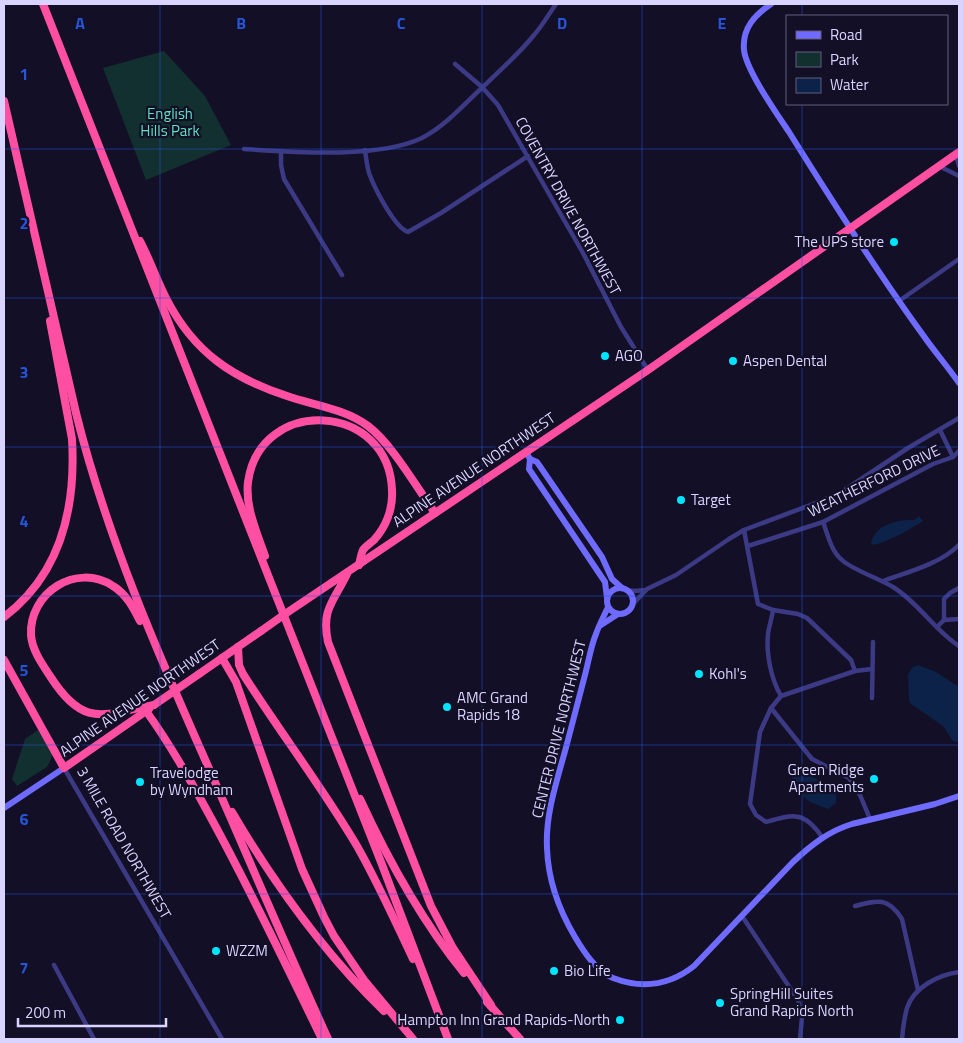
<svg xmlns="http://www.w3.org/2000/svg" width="963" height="1043" viewBox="0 0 963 1043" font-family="'Titillium Web',sans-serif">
<rect width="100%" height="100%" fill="#130f26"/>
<!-- green -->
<g fill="#12302f">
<polygon points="164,51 205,96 231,145 146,180 103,68"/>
<polygon points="38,730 53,755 47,767 17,786 12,779 25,739"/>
</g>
<!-- water -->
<g fill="#0c2248">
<path d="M919,516L923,521C907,531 892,540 874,545L871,543C875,524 899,519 915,520Z"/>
<polygon points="918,665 936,672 959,687 959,740 957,742 953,741 943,726 911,704 909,701 908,674 913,667"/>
<polygon points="797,770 834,787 836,793 836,803 828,809 810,802 792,788 790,781"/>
</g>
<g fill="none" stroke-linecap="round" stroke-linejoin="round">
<!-- street -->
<g stroke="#3d3a85" stroke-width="4.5">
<polyline points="455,64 482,87 498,105 583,253 621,327 648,370"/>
<path d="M244,149C292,152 378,159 422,138C447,125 465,103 486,84C502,68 520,53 534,35C542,26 549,14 556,4"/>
<path d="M365,150C366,158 367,166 369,173C374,187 394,227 408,232L441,213L528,156"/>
<polyline points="281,151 281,165 284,179 342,275"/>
<polyline points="956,155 959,166"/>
<polyline points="939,166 959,176"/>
<polyline points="899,301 959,259"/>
<polyline points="953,457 959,451"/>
<path d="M823,522C828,535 831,551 842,560C851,569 880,579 893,587C919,603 934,630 959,646"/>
<polyline points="744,530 758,604 773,610 798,614 807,618 851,660 855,671"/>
<polyline points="748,546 823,522 933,464 953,457 940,430"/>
<path d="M883,581C908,572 940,564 959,545"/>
<polyline points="627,590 634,591 646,590"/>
<polyline points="632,605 647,589 676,575 729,539 744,530 821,501 843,491 908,448 959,418"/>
<path d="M773,610C772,618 769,626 768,634C766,654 771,679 781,696"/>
<polyline points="944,620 944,599 950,593 959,588"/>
<polyline points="937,627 944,620 959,619"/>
<polyline points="872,698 873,642"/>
<polyline points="771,708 812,759 849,778 860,795 870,819"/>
<polyline points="64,768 222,1039"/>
<path d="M822,837C804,811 794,814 766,822L756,815L750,804L760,732L771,708L781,696L855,671L872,669"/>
<path d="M855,906C878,900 888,897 902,919L918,990"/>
<polyline points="742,916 798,1000 802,1017 800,1039"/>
<polyline points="54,965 94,1039"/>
<path d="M902,1039C903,1029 904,1018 907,1008C914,987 938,975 959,972"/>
</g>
<!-- secondary -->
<g stroke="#6f6bff" stroke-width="6">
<path d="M771,4C755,15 742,28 744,50C746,70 777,114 789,132C832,201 875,269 923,335C934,351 948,367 959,383"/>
<polyline points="526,452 530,459 537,462 602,557 612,579 622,588"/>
<polyline points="530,459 529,469 605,582 607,598"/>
<circle cx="620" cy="601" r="13"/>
<path d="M608,607C604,616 599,625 596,634C591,646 589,659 586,671C580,694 574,717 568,740C559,775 545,812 547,848C548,880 559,910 575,937C584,952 596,971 613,978C642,989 670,985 694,966L793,862C811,845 829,831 852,824L935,804L959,796"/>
<polyline points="601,625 618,614"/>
<polyline points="4,808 64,768"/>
</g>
<!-- highway -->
<g stroke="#ff4fa3" stroke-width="8">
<polyline points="43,4 381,862 448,1039"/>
<path d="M4,101L76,413C107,538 159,656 211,773C250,862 288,951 328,1039"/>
<path d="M140,241C150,260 157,281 167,300C194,352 232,378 287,396C313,405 346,409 368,426C392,444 417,488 435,513"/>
<path d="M265,556C257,533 245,507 248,482C260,395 390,402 392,491C393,509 386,527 374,540C371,543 366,546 363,550C361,554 360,561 359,565"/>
<path d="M347,574C334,601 321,609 328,642L431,906L453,948L491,1005"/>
<polyline points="285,614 648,370 959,152"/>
<path d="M4,617C61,574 76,507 72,439L50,321"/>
<path d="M140,621C133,607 126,594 113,586C76,562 29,593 31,635C32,650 42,664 50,676C83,728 102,715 154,705"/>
<path d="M238,647L239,665L243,674C280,732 322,787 357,846C378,883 395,921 413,959"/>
<polyline points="222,658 236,682 302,869 324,917 334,936 364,980 413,1039"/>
<polyline points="4,660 64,768 149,709"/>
<polyline points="199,674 261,631"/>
<path d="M146,711C171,745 191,781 211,818C251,891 286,965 322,1039"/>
<path d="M360,799C388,860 422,921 464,973"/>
<path d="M232,812C275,885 323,952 384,1011"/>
<polyline points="487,1002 520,1039"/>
</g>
<!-- highway-bridge -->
<g stroke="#ff4fa3" stroke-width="8">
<polyline points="261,631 285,614"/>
<polyline points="154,705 199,674"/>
</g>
</g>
<!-- grid -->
<path fill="none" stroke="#2655da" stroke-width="1" stroke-opacity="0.55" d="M160,4V1039M321,4V1039M482,4V1039M642,4V1039M802,4V16M802,104V1039M4,149H959M4,298H959M4,447H959M4,596H959M4,745H959M4,894H959"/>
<!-- markers -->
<g fill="#00e5ff" stroke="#130f26" stroke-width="2">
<circle cx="894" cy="242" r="5"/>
<circle cx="605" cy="356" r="5"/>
<circle cx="733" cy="361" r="5"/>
<circle cx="681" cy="500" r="5"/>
<circle cx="699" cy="674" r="5"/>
<circle cx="447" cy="707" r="5"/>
<circle cx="874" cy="779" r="5"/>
<circle cx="140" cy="782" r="5"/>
<circle cx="216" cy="951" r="5"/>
<circle cx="554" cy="971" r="5"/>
<circle cx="720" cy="1003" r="5"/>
<circle cx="620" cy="1020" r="5"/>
</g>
<g text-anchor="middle" stroke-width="4.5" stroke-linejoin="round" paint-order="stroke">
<!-- park labels -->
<g font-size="15" fill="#5fe0c0" stroke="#130f26">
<text x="170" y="119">English<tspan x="170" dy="17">Hills Park</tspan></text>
</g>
<!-- street labels -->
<g font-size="15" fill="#d9d4ff" stroke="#130f26">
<text transform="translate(568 206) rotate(61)" y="5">COVENTRY DRIVE NORTHWEST</text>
<text transform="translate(474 470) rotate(-34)" y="5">ALPINE AVENUE NORTHWEST</text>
<text transform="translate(874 481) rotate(-26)" y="5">WEATHERFORD DRIVE</text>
<text transform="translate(140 698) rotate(-35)" y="5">ALPINE AVENUE NORTHWEST</text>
<text transform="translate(559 729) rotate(-76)" y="5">CENTER DRIVE NORTHWEST</text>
<text transform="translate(124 843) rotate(60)" y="5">3 MILE ROAD NORTHWEST</text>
</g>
<!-- poi labels -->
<g font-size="15" fill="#d9d4ff" stroke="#130f26" text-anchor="start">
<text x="884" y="247" text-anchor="end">The UPS store</text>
<text x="615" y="361">AGO</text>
<text x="743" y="366">Aspen Dental</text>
<text x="691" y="505">Target</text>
<text x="709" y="679">Kohl's</text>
<text x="457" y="703">AMC Grand<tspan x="457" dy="17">Rapids 18</tspan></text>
<text x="864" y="775" text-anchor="end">Green Ridge<tspan x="864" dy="17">Apartments</tspan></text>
<text x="150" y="778">Travelodge<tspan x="150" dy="17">by Wyndham</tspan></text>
<text x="226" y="956">WZZM</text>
<text x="564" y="976">Bio Life</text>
<text x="730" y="999">SpringHill Suites<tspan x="730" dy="17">Grand Rapids North</tspan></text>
<text x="610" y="1025" text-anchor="end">Hampton Inn Grand Rapids-North</text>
</g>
</g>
<g font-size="16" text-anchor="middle" font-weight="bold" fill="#2655da" stroke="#130f26" stroke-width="4.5" stroke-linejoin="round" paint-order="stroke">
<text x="80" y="29">A</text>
<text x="241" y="29">B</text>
<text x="401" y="29">C</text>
<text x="562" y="29">D</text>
<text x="722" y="29">E</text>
<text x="24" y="80">1</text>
<text x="24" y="229">2</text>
<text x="24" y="378">3</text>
<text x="24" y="527">4</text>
<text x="24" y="676">5</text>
<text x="24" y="825">6</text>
<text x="24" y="974">7</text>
</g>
<!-- border -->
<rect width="963" height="1043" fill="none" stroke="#d9d4ff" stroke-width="10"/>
<!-- legend -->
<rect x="786" y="15" width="162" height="90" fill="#130f26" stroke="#625e7d"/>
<rect x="796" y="31" width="25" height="8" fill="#6f6bff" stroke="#625e7d"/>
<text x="830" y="40" font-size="15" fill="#d9d4ff">Road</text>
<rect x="796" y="52" width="25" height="15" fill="#12302f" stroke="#625e7d"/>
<text x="830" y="65" font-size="15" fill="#d9d4ff">Park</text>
<rect x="796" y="78" width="25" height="15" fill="#0c2248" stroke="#625e7d"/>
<text x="830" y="90" font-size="15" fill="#d9d4ff">Water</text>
<!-- scale -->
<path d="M18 1018v8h148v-8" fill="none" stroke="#d9d4ff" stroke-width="2.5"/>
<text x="25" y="1018" font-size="15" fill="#d9d4ff" stroke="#130f26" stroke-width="4" paint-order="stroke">200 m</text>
</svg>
